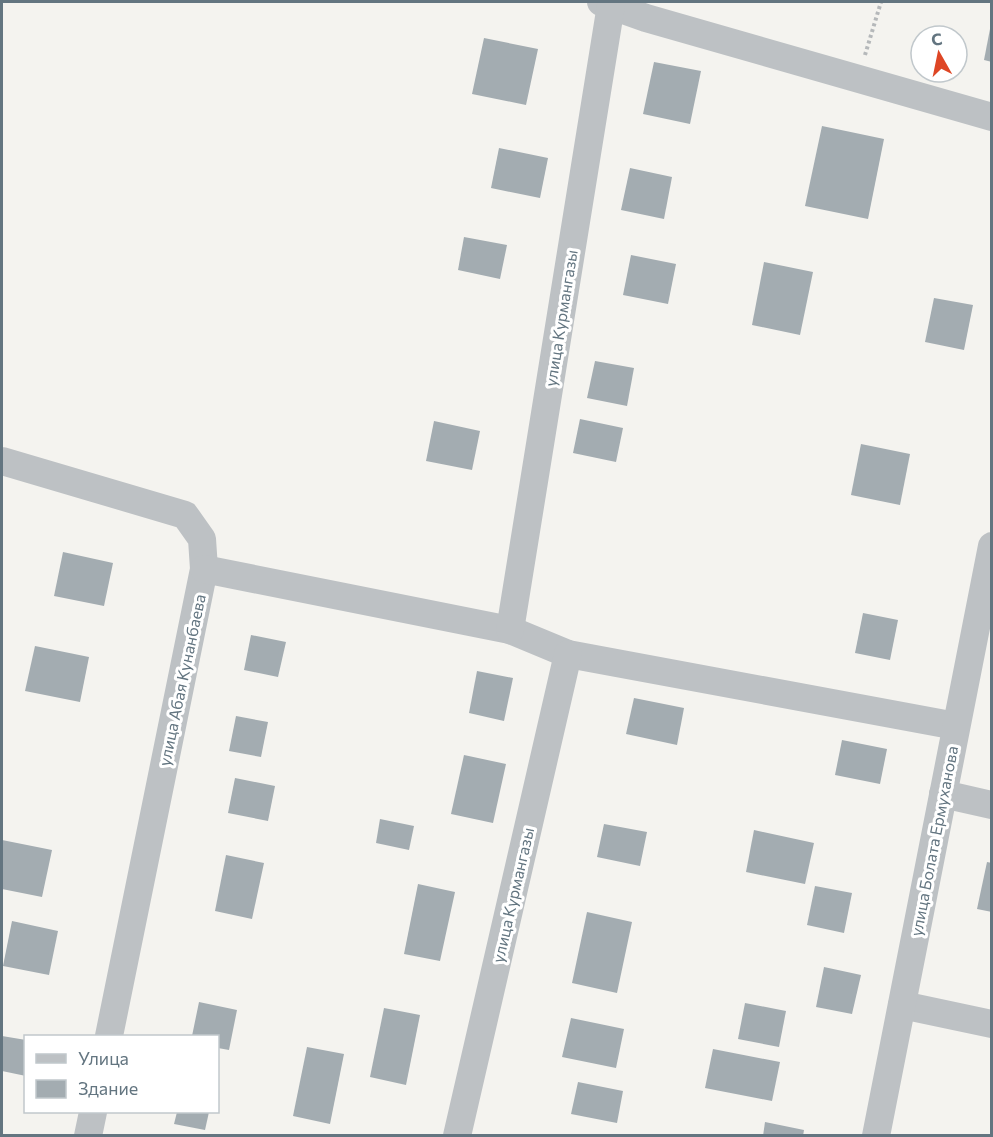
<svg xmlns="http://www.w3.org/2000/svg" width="993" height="1137" viewBox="0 0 993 1137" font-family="Commissioner,sans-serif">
<rect width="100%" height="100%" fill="#f4f3ef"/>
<!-- building -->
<g fill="#a3acb1">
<polygon points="990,29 992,29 992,62 984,60"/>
<polygon points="484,38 538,49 526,105 472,94"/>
<polygon points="654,62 701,71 690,124 643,114"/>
<polygon points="822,126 884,139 868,219 805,206"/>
<polygon points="499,148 548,158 540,198 491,188"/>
<polygon points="630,168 672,177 664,219 621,210"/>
<polygon points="464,237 507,245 500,279 458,270"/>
<polygon points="631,255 676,264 668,304 623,295"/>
<polygon points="764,262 813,272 800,335 752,325"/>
<polygon points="934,298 973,305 964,350 925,342"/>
<polygon points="595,361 634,368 627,406 587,398"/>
<polygon points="580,419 623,428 616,462 573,453"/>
<polygon points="434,421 480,431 472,470 426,461"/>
<polygon points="861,444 910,454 900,505 851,495"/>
<polygon points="63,552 113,563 104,606 54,596"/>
<polygon points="863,613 898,620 890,660 855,653"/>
<polygon points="251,635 286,642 278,677 244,670"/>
<polygon points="35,646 89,657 80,702 25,691"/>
<polygon points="477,671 513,678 504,721 469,713"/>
<polygon points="634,698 684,708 677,745 626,734"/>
<polygon points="236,716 268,722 261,757 229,751"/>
<polygon points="842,740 887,749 880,784 835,775"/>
<polygon points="464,755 506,764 493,823 451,814"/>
<polygon points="235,778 275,786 268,821 228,813"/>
<polygon points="380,819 414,826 409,850 376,843"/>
<polygon points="604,824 647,832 640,866 597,857"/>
<polygon points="754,830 814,843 805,884 746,872"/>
<polygon points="2,840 52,850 42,897 2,889"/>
<polygon points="226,855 264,863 252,919 215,911"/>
<polygon points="987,862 992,863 992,912 977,909"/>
<polygon points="418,884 455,892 440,961 404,954"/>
<polygon points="815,886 852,893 844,933 807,925"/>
<polygon points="587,912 632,922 617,993 572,983"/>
<polygon points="12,921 58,931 49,975 3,966"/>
<polygon points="824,967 861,975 852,1014 816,1007"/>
<polygon points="199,1002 237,1010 229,1050 218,1048 218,1036 192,1036"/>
<polygon points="745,1003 786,1011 779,1047 738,1039"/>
<polygon points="384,1008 420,1015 406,1085 370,1077"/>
<polygon points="571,1018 624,1029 616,1068 562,1057"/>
<polygon points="2,1036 26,1040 26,1076 2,1071"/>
<polygon points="307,1047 344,1054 330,1124 293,1116"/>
<polygon points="713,1049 780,1062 772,1101 705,1088"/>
<polygon points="578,1082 623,1091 617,1123 571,1114"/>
<polygon points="177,1112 209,1112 205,1130 174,1124"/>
<polygon points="765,1122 804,1130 803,1136 763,1136"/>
</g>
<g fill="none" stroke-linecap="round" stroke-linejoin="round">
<!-- path -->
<polyline stroke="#b5b8ba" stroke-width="4" stroke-dasharray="3 3" stroke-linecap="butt" points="865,55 881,2"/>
<!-- minor -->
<g stroke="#bdc1c4" stroke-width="28">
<polyline points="601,2 646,18 992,117"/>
<polyline points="2,461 185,515 202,539 204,569 109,1036"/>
<polyline points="204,569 510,630 568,654 956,726"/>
<polyline points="510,630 611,5"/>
<polyline points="943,794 992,805"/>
<polyline points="902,1005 992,1024"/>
<polyline points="88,1136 93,1112"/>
<polyline points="457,1136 568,654"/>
<polyline points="876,1136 992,546"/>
</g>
</g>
<g text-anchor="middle" stroke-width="6" stroke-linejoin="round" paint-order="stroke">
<!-- street labels -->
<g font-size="16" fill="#637580" stroke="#fff">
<text transform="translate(561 318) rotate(-81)" y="6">улица Курмангазы</text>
<text transform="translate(182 680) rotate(-78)" y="6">улица Абая Кунанбаева</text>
<text transform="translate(934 841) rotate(-79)" y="6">улица Болата Ермуханова</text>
<text transform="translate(513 895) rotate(-77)" y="6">улица Курмангазы</text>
</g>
</g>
<!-- border -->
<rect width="993" height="1137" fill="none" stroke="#637580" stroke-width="6"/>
<!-- legend -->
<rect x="24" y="1035" width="195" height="78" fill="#ffffff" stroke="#c1c8cc" stroke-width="1.5"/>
<rect x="36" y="1054" width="30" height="9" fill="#bdc1c4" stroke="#c1c8cc" stroke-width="1.5"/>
<text x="78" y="1065" font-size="18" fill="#637580">Улица</text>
<rect x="36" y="1080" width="30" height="18" fill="#a3acb1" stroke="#c1c8cc" stroke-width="1.5"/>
<text x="78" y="1095" font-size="18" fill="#637580">Здание</text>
<!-- north arrow -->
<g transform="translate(939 54) rotate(351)"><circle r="28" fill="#ffffff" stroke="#c1c8cc" stroke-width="1.5"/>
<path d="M0-4.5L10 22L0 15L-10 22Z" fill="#de4625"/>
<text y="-9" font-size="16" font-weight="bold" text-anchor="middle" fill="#637580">С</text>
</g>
</svg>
